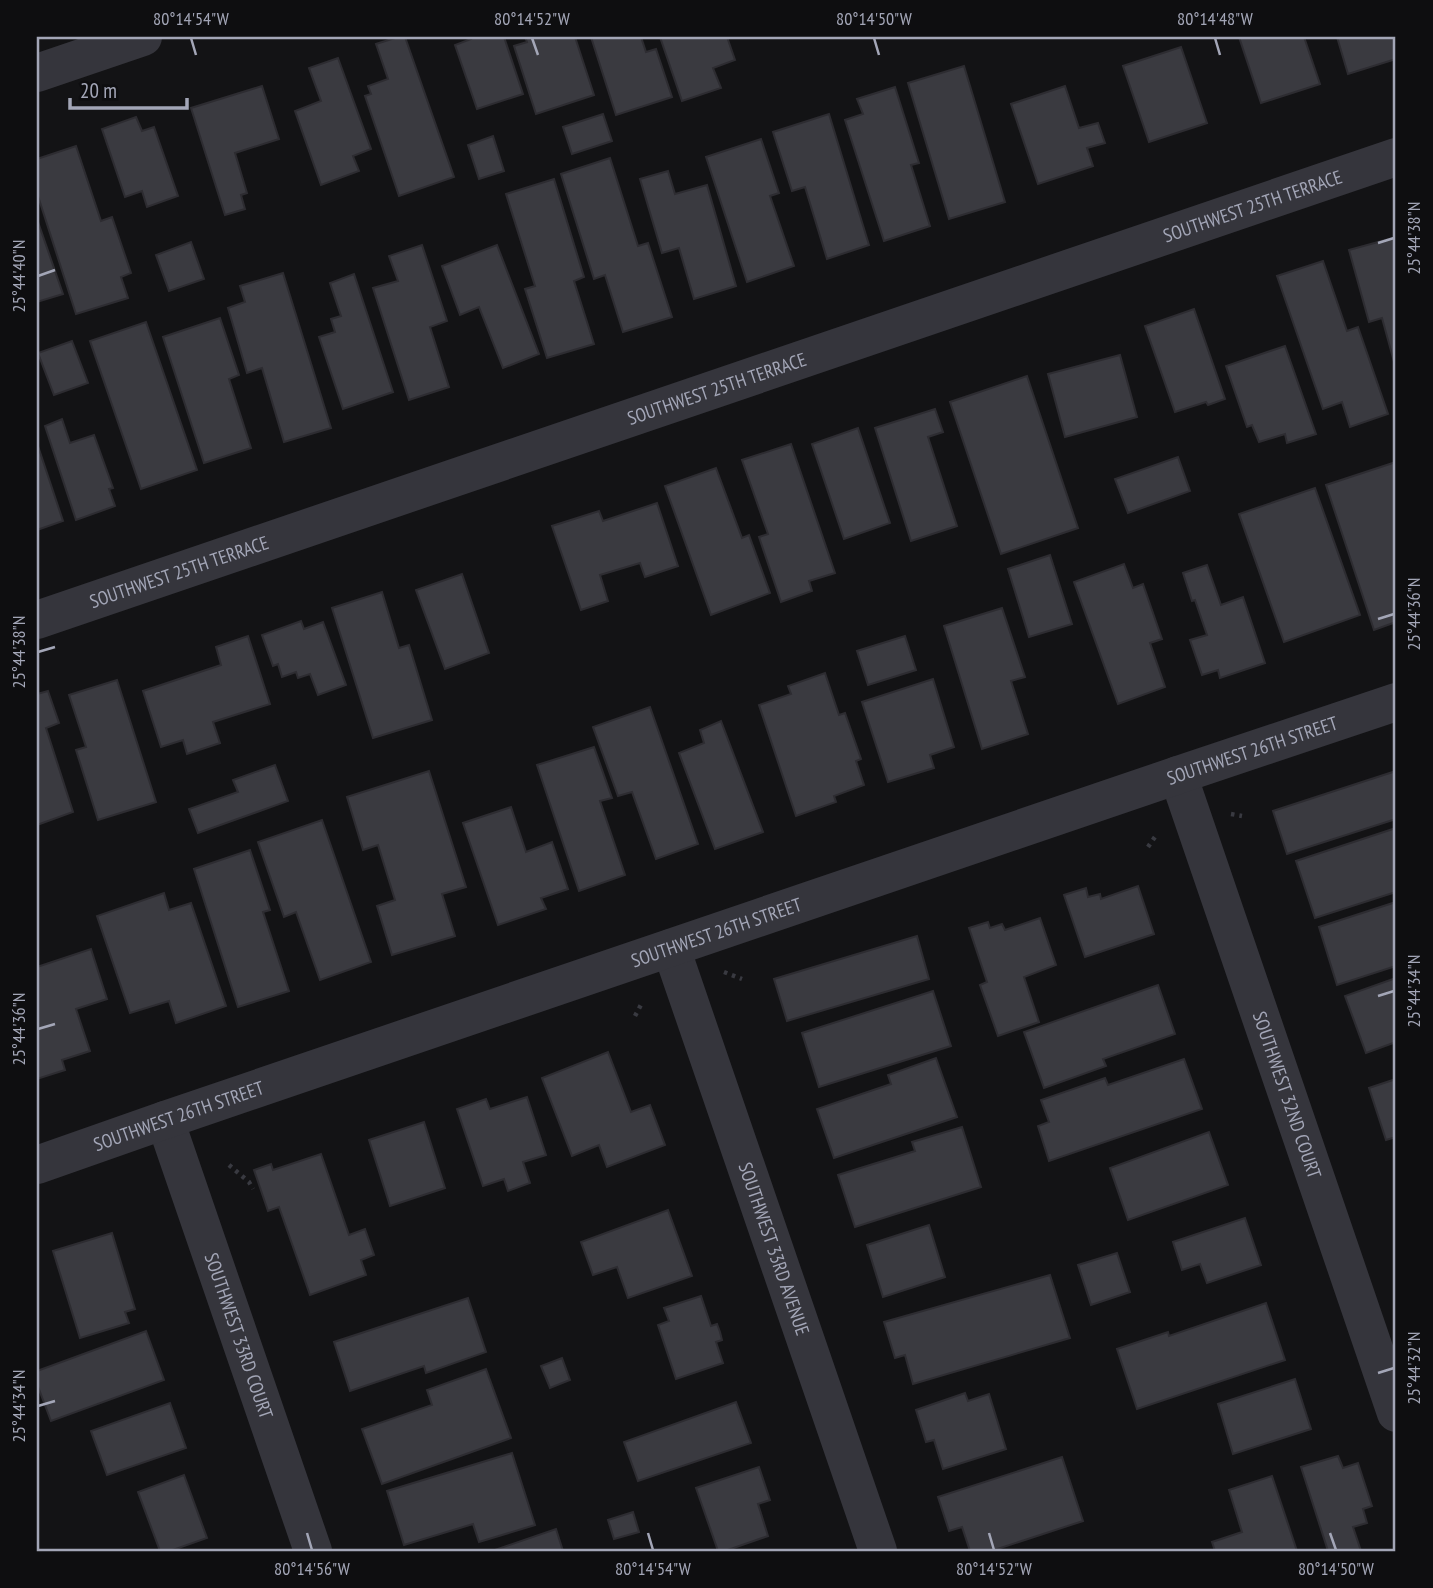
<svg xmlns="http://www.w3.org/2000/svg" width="1433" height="1588" viewBox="0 0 1433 1588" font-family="'PT Sans Narrow',sans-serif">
<rect width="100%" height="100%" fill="#131315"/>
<!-- building -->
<g fill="#3a3a40" stroke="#2d2c31" stroke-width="2">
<polygon points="398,37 405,37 454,177 399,196 365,96 371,94 368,86 388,79 376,44"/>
<polygon points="470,37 504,37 523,94 477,109 455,45 471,39"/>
<polygon points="525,37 575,37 594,95 536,114 514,46 527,42"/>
<polygon points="591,37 641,37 646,52 656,49 672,97 616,115"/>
<polygon points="660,37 727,37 735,60 713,68 721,88 682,101"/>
<polygon points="1239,37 1304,37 1320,84 1261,103"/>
<polygon points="1337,37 1396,37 1396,59 1348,74"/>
<polygon points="1181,47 1207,123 1149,142 1123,66"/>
<polygon points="338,58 371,149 353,156 359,171 321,185 295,111 321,101 309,68"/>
<polygon points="964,66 1005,202 949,219 908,83"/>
<polygon points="262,86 279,139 235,153 247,193 241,195 245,209 225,215 191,108"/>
<polygon points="1065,86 1079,128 1098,123 1105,143 1087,148 1093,166 1038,184 1011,104"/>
<polygon points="895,87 919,163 911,165 930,226 884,241 845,120 863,114 857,99"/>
<polygon points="603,114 612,141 572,154 563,127"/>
<polygon points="829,114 869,245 827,259 805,187 792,191 773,132"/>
<polygon points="136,117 142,131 154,127 178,196 147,207 142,191 125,197 102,129"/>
<polygon points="493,136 504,171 479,179 468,145"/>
<polygon points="761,139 779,193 770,196 794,266 747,282 706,157"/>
<polygon points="76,146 101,221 112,217 131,273 121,277 128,298 76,314 37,193 37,159"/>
<polygon points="610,158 638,246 648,243 672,317 623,332 605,275 594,279 561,174"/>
<polygon points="668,171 675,194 707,185 736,286 694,299 679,248 662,253 640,179"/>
<polygon points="554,179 584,277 574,281 594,344 547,358 525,289 535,286 506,194"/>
<polygon points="37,219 63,294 37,302"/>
<polygon points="1396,237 1396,369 1382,318 1369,322 1349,250"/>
<polygon points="191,242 204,279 169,291 156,255"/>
<polygon points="422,245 447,321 430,327 449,387 409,400 373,288 398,281 389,256"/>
<polygon points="497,245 539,354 503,368 479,307 460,315 442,266"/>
<polygon points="1323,261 1347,331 1358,327 1388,414 1350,427 1342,402 1323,409 1277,276"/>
<polygon points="283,273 331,428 284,442 262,368 247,373 228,308 245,302 240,286"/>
<polygon points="354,274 393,392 343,409 319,337 335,332 331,319 341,316 330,283"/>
<polygon points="1194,309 1225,399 1208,405 1206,402 1175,412 1145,326"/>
<polygon points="220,318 239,375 229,379 251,448 204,463 163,337"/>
<polygon points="146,322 197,470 141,489 90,341"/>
<polygon points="72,341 88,383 54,395 38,353"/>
<polygon points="1285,346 1316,434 1287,443 1285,434 1259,442 1252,425 1247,427 1226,366"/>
<polygon points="1120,355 1137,417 1065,437 1048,374"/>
<polygon points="1027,376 1078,528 1001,554 950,402"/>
<polygon points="935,409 943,432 928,437 957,526 911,541 875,428"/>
<polygon points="62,419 70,443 94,435 113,488 109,489 115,506 76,520 45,426"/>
<polygon points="858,428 890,523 844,539 812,444"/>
<polygon points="37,443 63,521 37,530"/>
<polygon points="791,444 835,573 809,581 812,591 781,602 759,537 768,534 742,460"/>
<polygon points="1178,457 1190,491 1128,513 1115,479"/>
<polygon points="1396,462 1396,622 1374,630 1326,485"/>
<polygon points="716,468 742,538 749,535 770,593 711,615 665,486"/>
<polygon points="1315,488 1360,615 1284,642 1239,514"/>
<polygon points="657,503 678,566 645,577 640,563 600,575 608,601 581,610 552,526 599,511 603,521"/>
<polygon points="1050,555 1072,624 1029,637 1008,569"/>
<polygon points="1124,564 1133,588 1143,584 1162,639 1150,643 1165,687 1118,704 1074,582"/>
<polygon points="1207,565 1221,605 1243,597 1265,663 1220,678 1218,670 1202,675 1190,640 1207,635 1195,600 1192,601 1183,573"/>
<polygon points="462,574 489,653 445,669 416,590"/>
<polygon points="382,592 399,648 409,645 432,720 373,738 332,608"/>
<polygon points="1002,608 1025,677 1011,681 1028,734 982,749 944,626"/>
<polygon points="301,621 304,629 323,622 346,685 318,695 310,674 298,678 296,672 282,677 278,664 273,666 262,635"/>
<polygon points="248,636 270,704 213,722 220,743 187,754 183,740 161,747 143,691 221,665 216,647"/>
<polygon points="905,636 916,670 868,685 857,651"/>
<polygon points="825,673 839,715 845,713 861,759 856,761 864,785 834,796 836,802 796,816 759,705 791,694 788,686"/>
<polygon points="933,679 954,747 930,755 934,768 888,782 862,702"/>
<polygon points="117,680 156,802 98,820 76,750 86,747 69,695"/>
<polygon points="48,691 59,723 46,728 73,812 37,825 37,694"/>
<polygon points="650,707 698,844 656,859 632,792 618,796 593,727"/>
<polygon points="721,721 763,832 715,849 679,753 704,743 700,730"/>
<polygon points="594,747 612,798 600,801 625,875 579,891 537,765"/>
<polygon points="275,765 288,801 198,833 189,809 238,792 233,780"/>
<polygon points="429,771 466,887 442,894 455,936 392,955 377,906 395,900 378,845 363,850 347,797"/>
<polygon points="1396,771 1396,819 1287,854 1273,811"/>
<polygon points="511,807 526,852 552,842 568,889 541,898 546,909 498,925 463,823"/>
<polygon points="322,820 371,962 320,980 296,912 284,917 258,842"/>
<polygon points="1396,828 1396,892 1315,918 1296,861"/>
<polygon points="250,850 270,910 263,912 289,991 238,1007 194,869"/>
<polygon points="1138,886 1154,934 1085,957 1064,895 1086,888 1088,897 1100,894 1101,899"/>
<polygon points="164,893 169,910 191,903 226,1006 176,1023 169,1001 130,1013 97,916"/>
<polygon points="1396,902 1396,966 1337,985 1319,927"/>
<polygon points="1040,918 1056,965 1024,977 1039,1022 998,1036 980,985 987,982 969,928 988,922 990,928 1002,924 1005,930"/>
<polygon points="917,936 929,979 787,1021 774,979"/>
<polygon points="91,949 107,999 76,1009 90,1051 62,1060 65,1070 37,1079 37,967"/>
<polygon points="1396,978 1396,1042 1366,1053 1345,996"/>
<polygon points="1158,985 1175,1034 1103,1059 1106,1066 1044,1088 1024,1032"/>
<polygon points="933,991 951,1046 819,1087 802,1033"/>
<polygon points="608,1052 631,1112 650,1105 665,1145 607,1167 599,1145 572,1156 542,1078"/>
<polygon points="936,1058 957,1117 834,1158 817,1109 891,1084 888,1075"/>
<polygon points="1184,1059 1202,1109 1049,1161 1038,1126 1049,1122 1041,1100 1105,1078 1108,1085"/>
<polygon points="1396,1079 1396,1137 1386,1140 1369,1088"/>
<polygon points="527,1097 546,1155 523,1162 530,1183 508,1191 504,1179 483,1186 457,1109 486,1099 490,1109"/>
<polygon points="424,1122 445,1188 390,1206 369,1140"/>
<polygon points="962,1127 981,1187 855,1227 838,1175 915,1151 912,1142"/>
<polygon points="1209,1132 1228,1185 1128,1220 1110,1168"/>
<polygon points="321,1154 349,1235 365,1229 374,1255 361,1260 366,1275 310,1295 279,1207 268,1211 254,1170 271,1164 273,1170"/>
<polygon points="668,1210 692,1276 628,1298 617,1267 593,1275 581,1242"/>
<polygon points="1245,1218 1261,1265 1207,1283 1200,1264 1182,1270 1173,1242"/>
<polygon points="929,1225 945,1277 883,1297 867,1245"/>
<polygon points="112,1233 135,1309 125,1312 129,1323 80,1338 53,1251"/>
<polygon points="1117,1253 1130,1292 1091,1305 1078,1265"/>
<polygon points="1050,1275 1070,1338 913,1384 905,1355 895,1358 884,1322"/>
<polygon points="701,1296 711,1326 717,1324 720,1332 722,1340 716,1342 723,1363 676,1379 658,1325 669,1321 664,1308"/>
<polygon points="468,1298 486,1352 426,1373 424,1366 350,1391 334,1342"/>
<polygon points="1266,1303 1285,1360 1137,1409 1117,1349 1168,1332 1169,1336"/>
<polygon points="146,1331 164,1380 51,1421 37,1384 37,1371"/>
<polygon points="562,1358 570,1380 550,1388 541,1366"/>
<polygon points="486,1369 511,1438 382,1484 362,1429 432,1405 427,1390"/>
<polygon points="1295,1379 1311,1429 1233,1454 1218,1404"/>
<polygon points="965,1393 968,1401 989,1394 1006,1449 943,1469 934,1440 926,1442 916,1410"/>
<polygon points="736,1402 751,1443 638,1481 624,1442"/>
<polygon points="170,1403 186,1448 107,1475 91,1431"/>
<polygon points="512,1453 535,1525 479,1542 473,1524 404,1545 387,1491"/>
<polygon points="1338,1456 1343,1468 1358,1463 1372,1506 1363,1509 1367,1523 1353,1527 1361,1551 1328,1551 1301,1467"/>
<polygon points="1062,1457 1083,1521 991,1551 970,1551 962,1527 949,1531 938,1497"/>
<polygon points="759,1467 770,1500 758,1504 768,1536 725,1551 718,1551 696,1488"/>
<polygon points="184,1475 207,1538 170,1551 160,1551 138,1492"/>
<polygon points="1272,1476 1297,1551 1215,1551 1212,1542 1242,1532 1229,1490"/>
<polygon points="633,1512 639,1532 614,1539 608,1520"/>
<polygon points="556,1529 563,1551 492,1551"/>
</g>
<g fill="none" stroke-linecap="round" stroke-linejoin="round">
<!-- path -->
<g stroke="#393a41" stroke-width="4.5" stroke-dasharray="3.5 5" stroke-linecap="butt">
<polyline points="1231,814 1242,816"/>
<polyline points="1148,847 1157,834"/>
<polyline points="724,972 742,979"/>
<polyline points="635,1016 643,1001"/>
<polyline points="229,1165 249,1182 253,1189"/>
</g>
<!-- minor -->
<g stroke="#35353c" stroke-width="38">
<polyline points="37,73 143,37"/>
<path id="s1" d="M37,620L1396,157"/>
<path id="s2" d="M1178,775L1396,1413"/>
<path id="s3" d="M671,948L878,1551"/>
<path id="s4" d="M165,1120L313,1551"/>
<path id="s5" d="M37,1165L165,1120L1178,775L1396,702"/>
</g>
</g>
<!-- ticks -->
<path fill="none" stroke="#a3a6b7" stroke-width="2.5" d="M191,38L196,55M532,38L538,55M874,38L879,55M1215,38L1220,55M1378,243L1394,238M38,276L55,270M1378,619L1394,614M38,652L55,647M1378,996L1394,991M38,1029L55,1024M1378,1373L1394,1368M38,1406L55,1401M307,1533L312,1550M648,1533L653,1550M989,1533L994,1550M1330,1533L1336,1550"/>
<g text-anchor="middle" stroke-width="7" stroke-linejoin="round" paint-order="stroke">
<!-- street labels -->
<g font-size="19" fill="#a3a6b7" stroke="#0e0e10">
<text dy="7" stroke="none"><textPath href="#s1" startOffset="1284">SOUTHWEST 25TH TERRACE</textPath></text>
<text dy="7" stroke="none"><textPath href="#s1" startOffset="718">SOUTHWEST 25TH TERRACE</textPath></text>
<text dy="7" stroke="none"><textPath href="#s1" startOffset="150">SOUTHWEST 25TH TERRACE</textPath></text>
<text dy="7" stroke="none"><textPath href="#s5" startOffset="1284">SOUTHWEST 26TH STREET</textPath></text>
<text dy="7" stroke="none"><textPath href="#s5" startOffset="718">SOUTHWEST 26TH STREET</textPath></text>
<text dy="7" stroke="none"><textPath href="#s2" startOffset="338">SOUTHWEST 32ND COURT</textPath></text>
<text dy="7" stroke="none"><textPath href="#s5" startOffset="150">SOUTHWEST 26TH STREET</textPath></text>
<text dy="7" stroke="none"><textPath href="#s3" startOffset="318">SOUTHWEST 33RD AVENUE</textPath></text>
<text dy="7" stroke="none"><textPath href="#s4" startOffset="228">SOUTHWEST 33RD COURT</textPath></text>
</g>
</g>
<!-- border -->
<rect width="1433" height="1588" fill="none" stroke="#0e0e10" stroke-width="77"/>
<!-- scale -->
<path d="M70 98v10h117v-10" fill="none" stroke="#a3a6b7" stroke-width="3.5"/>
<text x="80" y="98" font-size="21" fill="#a3a6b7" stroke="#0e0e10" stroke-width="5" paint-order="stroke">20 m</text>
<rect x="38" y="38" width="1356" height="1512" fill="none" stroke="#a3a6b7" stroke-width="2.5"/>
<g font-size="18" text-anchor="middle" fill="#a3a6b7">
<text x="191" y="25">80°14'54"W</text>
<text x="532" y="25">80°14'52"W</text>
<text x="874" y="25">80°14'50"W</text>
<text x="1215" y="25">80°14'48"W</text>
<text transform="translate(1414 238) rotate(-90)" y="6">25°44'38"N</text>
<text transform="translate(19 276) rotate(-90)" y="6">25°44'40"N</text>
<text transform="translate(1414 614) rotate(-90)" y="6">25°44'36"N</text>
<text transform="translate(19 652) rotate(-90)" y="6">25°44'38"N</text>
<text transform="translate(1414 991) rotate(-90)" y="6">25°44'34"N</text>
<text transform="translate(19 1029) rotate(-90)" y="6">25°44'36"N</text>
<text transform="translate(1414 1368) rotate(-90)" y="6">25°44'32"N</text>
<text transform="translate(19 1406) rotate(-90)" y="6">25°44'34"N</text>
<text x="312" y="1575">80°14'56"W</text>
<text x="653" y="1575">80°14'54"W</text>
<text x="994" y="1575">80°14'52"W</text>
<text x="1336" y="1575">80°14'50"W</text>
</g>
</svg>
